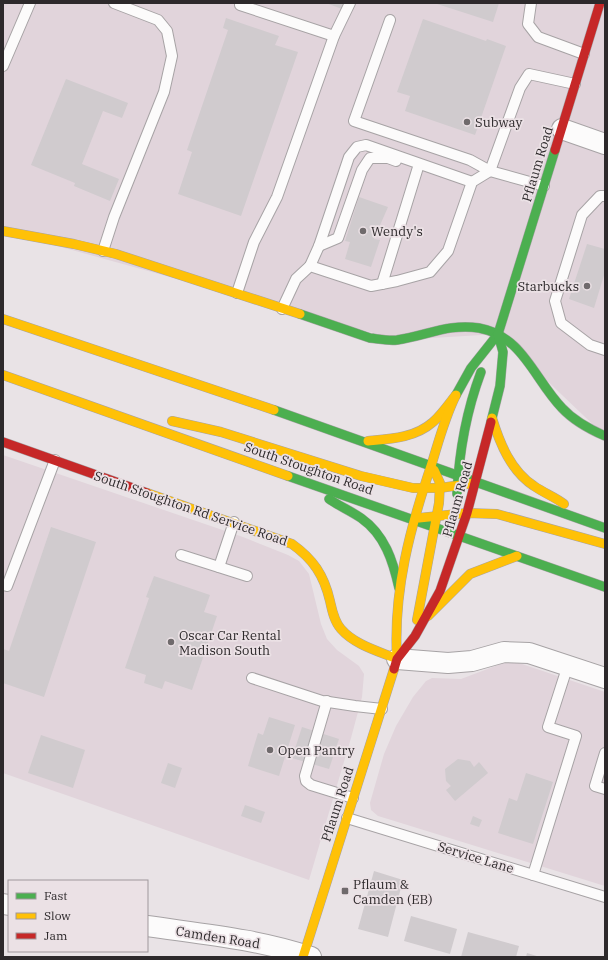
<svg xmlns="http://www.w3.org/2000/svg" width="608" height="960" viewBox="0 0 608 960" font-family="'IBM Plex Serif',serif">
<rect width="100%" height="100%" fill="#e9e3e6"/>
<!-- built -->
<g fill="#e1d4db">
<polygon points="3,3 605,3 605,436 498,334 399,340 3,231"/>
<polygon points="3,455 243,537 288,555 299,561 309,574 321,624 327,639 337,650 359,666 364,674 362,697 351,738 309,880 3,773"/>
<polygon points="506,662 519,663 605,692 605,886 388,819 378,816 371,810 370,803 384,754 396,726 413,697 426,681 432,678 461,679"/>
</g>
<!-- building -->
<g fill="#d0cbce">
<polygon points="326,3 344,3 342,9"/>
<polygon points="434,3 499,3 493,22"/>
<polygon points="226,18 279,36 275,45 298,52 241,216 178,194 192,152 187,150 228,30 223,28"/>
<polygon points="423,19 486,41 487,39 506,46 475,135 405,111 410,96 397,92"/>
<polygon points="66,79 128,103 122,118 103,111 82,164 119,179 110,201 74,186 75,183 31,165"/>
<polygon points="359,197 388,207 374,239 380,240 371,267 345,259 350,242 345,241"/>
<polygon points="587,244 605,249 605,272 594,308 569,299"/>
<polygon points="51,527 96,542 44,697 3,683 3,649 9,651"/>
<polygon points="154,576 210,595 204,612 217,616 192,690 165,681 162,689 144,683 146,675 125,668 149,598 146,597"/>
<polygon points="269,717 295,725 279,776 248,766 258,733 263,735"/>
<polygon points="302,727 339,739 329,769 292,758"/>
<polygon points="41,735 85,750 73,788 28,773"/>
<polygon points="458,759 470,761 474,767 479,762 488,773 455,801 446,790 451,786 446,781 445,769"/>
<polygon points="168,763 182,768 175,788 161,783"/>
<polygon points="526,773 553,782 533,844 498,833 509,798 517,801"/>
<polygon points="245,805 265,812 261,823 241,816"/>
<polygon points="473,816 482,820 479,827 470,824"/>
<polygon points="374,871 403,880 388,937 358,929"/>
<polygon points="411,916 457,929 450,954 404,941"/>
<polygon points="468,932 519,946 516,957 461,957"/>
<polygon points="527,953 540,957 526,957"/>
</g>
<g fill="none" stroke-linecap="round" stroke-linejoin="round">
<defs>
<g id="lane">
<polyline points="531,3 528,24 538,37 584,54"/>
<polyline points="240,5 334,36"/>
<polyline points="390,20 354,121 470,160 490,171 544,186"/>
<polyline points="3,66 30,3"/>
<polyline points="605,196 600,196 582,215 555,301 561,323 590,345 605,350"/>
<polyline points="319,246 338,238 362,170 370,158 388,158 396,161"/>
<polyline points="103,251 114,217 164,92 172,56 167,31 158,20 114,3"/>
<polyline points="310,266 319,246 349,157 357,147 366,145 472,182"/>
<polyline points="382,284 419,164"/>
<polyline points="237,293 254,242 277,197 334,36 350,3"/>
<polyline points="282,309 296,279 310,266 371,286 397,281 430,272 448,251 472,182 490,171 520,88 529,74 575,84"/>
<polyline points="181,555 247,576"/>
<polyline points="219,567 234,522"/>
<polyline points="3,585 7,586 55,460"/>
<polyline points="252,678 322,701 355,706 382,709"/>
<polyline points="327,701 305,776 306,781 311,785 353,798"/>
<polyline points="605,753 595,786 605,789"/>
<polyline points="347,818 605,897"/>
<polyline points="533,875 576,736 548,727 568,665"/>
</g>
<g id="street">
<polyline points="562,129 605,144"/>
<polyline points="397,659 448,663 472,661 504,652 529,653 605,678"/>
<polyline points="3,904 9,905"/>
<path d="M147,926C202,934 258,939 311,957"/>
</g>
<g id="fast">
<path d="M300,314L370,338C379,339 388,341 397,340C426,336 449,323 479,328C523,336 534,379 562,408C574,421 589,429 605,436"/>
<polyline points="456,395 471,368 498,334 555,150"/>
<polyline points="274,410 605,528"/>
<polyline points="491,422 500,386 503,352 498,334"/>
<polyline points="288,476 605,587"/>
<path d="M457,494C459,452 466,412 481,372"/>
<path d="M329,499C339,506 351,511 361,518C385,535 393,561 399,588"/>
</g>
<g id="slow">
<polyline points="3,231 74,244 116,254 300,314"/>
<polyline points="3,319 274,410"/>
<polyline points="3,375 288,476"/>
<path d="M492,418C500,444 511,471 534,486C544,493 555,497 564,504"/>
<polyline points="172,421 221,432 361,476 413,488 440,488 474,483"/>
<path d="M368,441C390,439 415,438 433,422C441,415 448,405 455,396"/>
<path d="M147,493L292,544C313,559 324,575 330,601C332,610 334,621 341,629C355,645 378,651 397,659"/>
<polyline points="419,518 467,513 497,514 605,544"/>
<polyline points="428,616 470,574 517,556"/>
<polyline points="417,620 439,503 440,483 434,470"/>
<path d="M397,659C393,591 410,528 432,463C439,440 445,417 456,395"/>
<polyline points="303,957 394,669"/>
</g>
<g id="jam">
<polyline points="555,150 600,3"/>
<polyline points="3,442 147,493"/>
<polyline points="394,669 397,659 415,636 440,591 467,513 491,422"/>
</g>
</defs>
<!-- lane casing -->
<use href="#lane" stroke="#a7a3a5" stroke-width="12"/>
<!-- street casing -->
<use href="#street" stroke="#a7a3a5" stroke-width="22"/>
<!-- fast casing -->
<use href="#fast" stroke="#a7a3a5" stroke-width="10"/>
<!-- slow casing -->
<use href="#slow" stroke="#a7a3a5" stroke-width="10"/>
<!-- jam casing -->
<use href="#jam" stroke="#a7a3a5" stroke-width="10"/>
<!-- lane -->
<use href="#lane" stroke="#fcfbfb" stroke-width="10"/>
<!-- street -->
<use href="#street" stroke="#fcfbfb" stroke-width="20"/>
<!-- fast -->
<use href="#fast" stroke="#4caf50" stroke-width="9"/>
<!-- slow -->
<use href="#slow" stroke="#ffc107" stroke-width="9"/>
<!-- jam -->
<use href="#jam" stroke="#c62828" stroke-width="9"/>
</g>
<!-- markers -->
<g fill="#6f6a6c" stroke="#ebe1e5" stroke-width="1.5">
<circle cx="467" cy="122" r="4"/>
<circle cx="363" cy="231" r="4"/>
<circle cx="587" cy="286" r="4"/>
<circle cx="171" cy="642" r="4"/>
<circle cx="270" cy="750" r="4"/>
<rect x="341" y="887" width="8" height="8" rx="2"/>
</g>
<g text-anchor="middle" stroke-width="3.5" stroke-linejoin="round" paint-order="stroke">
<!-- poi labels -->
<g font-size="13" fill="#2d292b" stroke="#ebe1e5" text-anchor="start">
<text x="475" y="127">Subway</text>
<text x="371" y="236">Wendy's</text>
<text x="579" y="291" text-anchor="end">Starbucks</text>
<text x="179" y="640">Oscar Car Rental<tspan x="179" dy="15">Madison South</tspan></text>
<text x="278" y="755">Open Pantry</text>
<text x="353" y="889">Pflaum &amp;<tspan x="353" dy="15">Camden (EB)</tspan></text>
</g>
<!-- street labels -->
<g font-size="13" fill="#2d292b" stroke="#ebe1e5">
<text transform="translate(537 164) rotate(-73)" y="5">Pflaum Road</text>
<text transform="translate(309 468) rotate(19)" y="5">South Stoughton Road</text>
<text transform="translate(457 499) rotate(-74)" y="5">Pflaum Road</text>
<text transform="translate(191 508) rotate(19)" y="5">South Stoughton Rd Service Road</text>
<text transform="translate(337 804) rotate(-72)" y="5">Pflaum Road</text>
<text transform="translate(476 857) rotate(17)" y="5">Service Lane</text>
<text transform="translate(218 937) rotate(9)" y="5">Camden Road</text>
</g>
</g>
<!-- border -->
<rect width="608" height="960" fill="none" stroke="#2d292b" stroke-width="8"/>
<!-- legend -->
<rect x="8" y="880" width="140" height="72" fill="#ebe1e5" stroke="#9f979b"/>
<rect x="16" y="893" width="20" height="6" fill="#4caf50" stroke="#9f979b"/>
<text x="44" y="900" font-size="12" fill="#2d292b">Fast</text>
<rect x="16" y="913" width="20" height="6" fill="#ffc107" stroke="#9f979b"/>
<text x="44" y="920" font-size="12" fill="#2d292b">Slow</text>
<rect x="16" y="933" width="20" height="6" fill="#c62828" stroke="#9f979b"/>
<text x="44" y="940" font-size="12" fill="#2d292b">Jam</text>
</svg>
